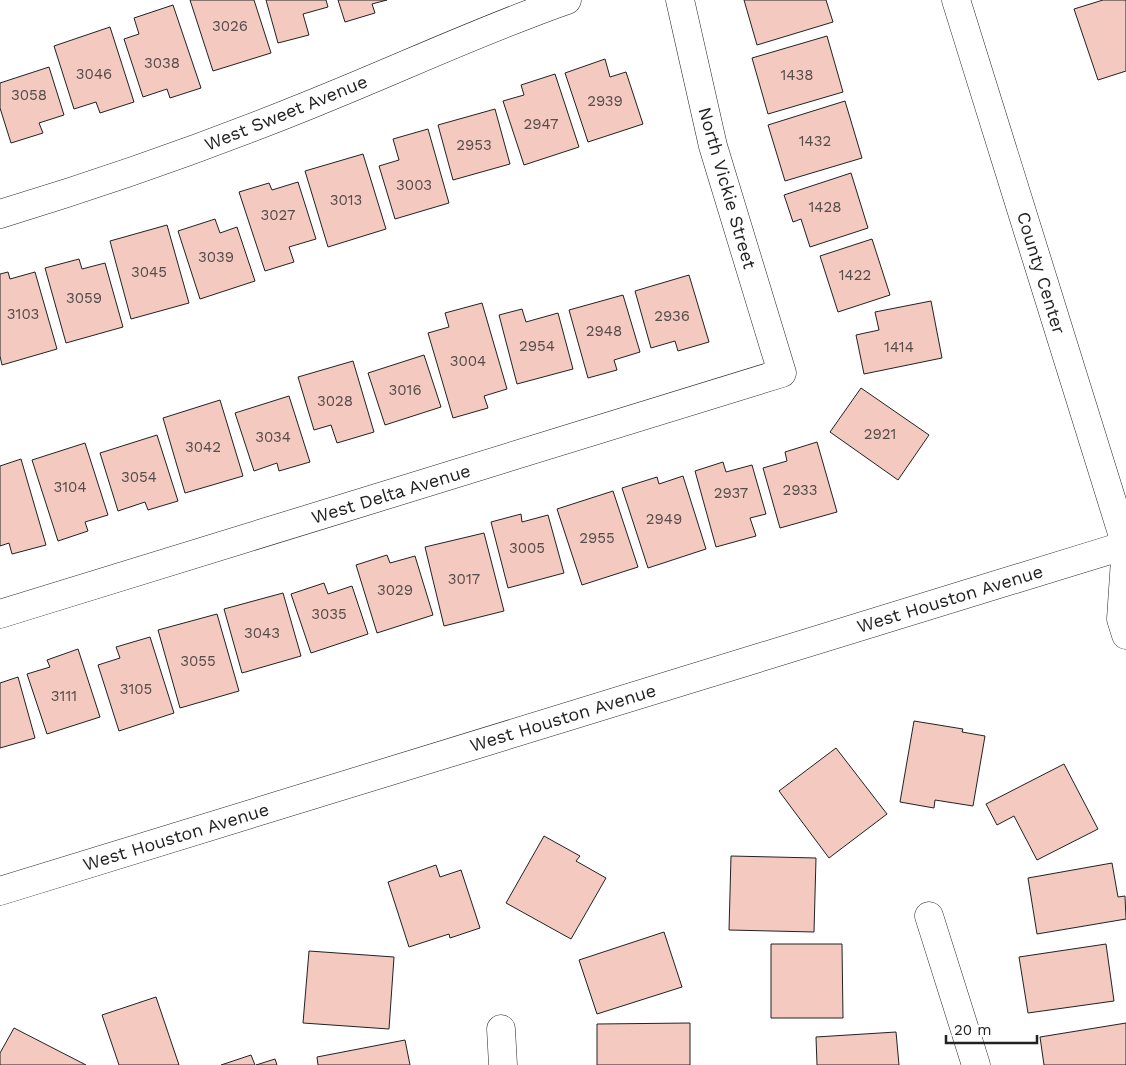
<svg xmlns="http://www.w3.org/2000/svg" width="1126" height="1065" viewBox="0 0 1126 1065" font-family="'Work Sans',sans-serif">
<rect width="100%" height="100%" fill="#fff"/>
<!-- building -->
<g fill="#f3c9c0" stroke="#222">
<polygon points="190,0 254,0 271,53 213,71"/>
<polygon points="266,0 326,0 328,7 303,14 309,35 278,43"/>
<polygon points="338,0 387,0 372,4 375,13 345,22"/>
<polygon points="744,0 826,0 833,22 757,45"/>
<polygon points="1103,0 1126,0 1126,71 1098,80 1074,9"/>
<polygon points="173,5 201,88 170,98 167,89 143,97 124,39 139,34 134,18"/>
<polygon points="110,27 134,102 100,113 96,102 74,109 54,46"/>
<polygon points="827,36 843,92 768,114 752,58"/>
<polygon points="605,59 610,77 626,72 643,124 588,142 565,73"/>
<polygon points="49,67 64,115 39,123 43,133 11,143 0,108 0,83"/>
<polygon points="555,74 579,147 524,165 503,101 524,95 521,85"/>
<polygon points="845,101 862,158 785,181 768,125"/>
<polygon points="495,109 510,164 453,180 438,125"/>
<polygon points="428,129 449,203 395,219 379,166 399,160 393,139"/>
<polygon points="363,154 386,229 328,247 305,171"/>
<polygon points="851,173 868,228 810,247 801,219 793,222 784,195"/>
<polygon points="298,182 316,239 289,247 294,262 265,271 239,192 269,183 272,190"/>
<polygon points="215,219 220,233 237,227 255,281 200,299 178,231"/>
<polygon points="167,225 189,303 131,319 110,241"/>
<polygon points="872,239 890,295 838,312 820,256"/>
<polygon points="79,259 82,269 105,263 123,327 66,343 45,268"/>
<polygon points="8,272 10,279 35,272 57,349 2,365 0,356 0,274"/>
<polygon points="689,275 709,342 678,351 675,341 651,348 635,291"/>
<polygon points="623,295 640,352 614,360 617,370 588,378 569,310"/>
<polygon points="931,301 942,358 864,374 856,335 879,330 875,312"/>
<polygon points="482,303 507,389 484,396 488,408 453,418 428,333 449,327 445,313"/>
<polygon points="522,309 526,322 558,313 573,369 517,384 499,315"/>
<polygon points="424,355 441,407 385,425 368,373"/>
<polygon points="353,361 374,432 337,443 331,425 314,430 298,377"/>
<polygon points="861,388 929,435 898,480 830,432"/>
<polygon points="289,396 310,462 279,471 277,463 254,471 235,413"/>
<polygon points="220,400 243,476 185,493 163,418"/>
<polygon points="157,435 178,501 148,510 145,502 118,511 100,453"/>
<polygon points="817,442 837,512 780,528 763,468 787,461 785,452"/>
<polygon points="85,443 108,515 85,522 88,531 58,541 32,460"/>
<polygon points="21,459 46,545 12,554 9,543 0,546 0,466"/>
<polygon points="723,462 726,472 752,465 766,514 750,518 756,536 716,547 695,471"/>
<polygon points="683,476 706,549 648,568 622,488 657,477 659,484"/>
<polygon points="613,491 638,567 582,585 557,509"/>
<polygon points="521,514 522,522 548,515 564,573 508,588 491,522"/>
<polygon points="484,533 504,611 444,626 425,547"/>
<polygon points="387,555 390,563 415,556 433,615 377,633 356,565"/>
<polygon points="324,583 328,594 352,586 368,634 311,653 291,594"/>
<polygon points="283,593 301,656 242,673 224,609"/>
<polygon points="217,614 239,691 180,708 158,630"/>
<polygon points="150,637 174,713 119,731 98,665 120,658 116,647"/>
<polygon points="78,649 100,717 47,734 27,674 50,667 47,660"/>
<polygon points="18,677 35,738 0,748 0,683"/>
<polygon points="914,721 963,729 962,732 985,736 973,806 935,800 934,808 900,802"/>
<polygon points="836,748 887,814 829,858 779,791"/>
<polygon points="1064,764 1098,829 1037,860 1014,816 997,825 986,804"/>
<polygon points="544,836 580,856 576,861 606,878 571,939 506,903"/>
<polygon points="731,856 816,858 814,932 729,930"/>
<polygon points="1112,863 1118,897 1125,896 1126,919 1037,934 1028,878"/>
<polygon points="436,865 440,877 461,870 480,928 450,938 449,934 409,947 388,882"/>
<polygon points="664,932 682,987 597,1014 579,960"/>
<polygon points="771,944 842,944 843,1018 771,1018"/>
<polygon points="1106,944 1114,1001 1028,1013 1019,957"/>
<polygon points="309,951 394,957 389,1029 303,1023"/>
<polygon points="156,997 179,1065 119,1065 102,1015"/>
<polygon points="690,1023 690,1065 597,1065 597,1024"/>
<polygon points="1126,1023 1126,1065 1044,1065 1040,1037"/>
<polygon points="14,1028 86,1065 0,1065 0,1053"/>
<polygon points="896,1032 899,1065 817,1065 816,1037"/>
<polygon points="405,1040 410,1065 318,1065 317,1057"/>
<polygon points="251,1055 255,1065 221,1065"/>
<polygon points="275,1059 277,1065 256,1065"/>
</g>
<g fill="none" stroke-linecap="round" stroke-linejoin="round">
<defs>
<g id="street">
<path d="M0,214C106,182 211,145 314,103C399,69 481,30 567,0"/>
<polyline points="0,614 782,373 713,146 680,0"/>
<polyline points="929,916 976,1065"/>
<polyline points="501,1029 503,1065"/>
</g>
<g id="secondary">
<polyline points="956,0 1126,546"/>
<polyline points="1126,545 1121,619 1126,635"/>
<polyline points="0,891 1126,545"/>
</g>
</defs>
<!-- street casing -->
<use href="#street" stroke="#222" stroke-width="29"/>
<!-- secondary casing -->
<use href="#secondary" stroke="#222" stroke-width="29"/>
<!-- street -->
<use href="#street" stroke="#fff" stroke-width="28"/>
<!-- secondary -->
<use href="#secondary" stroke="#fff" stroke-width="28"/>
</g>
<g text-anchor="middle" stroke-width="4" stroke-linejoin="round" paint-order="stroke">
<!-- number labels -->
<g font-size="15" fill="#564c4a">
<text x="230" y="31">3026</text>
<text x="162" y="68">3038</text>
<text x="94" y="79">3046</text>
<text x="797" y="80">1438</text>
<text x="29" y="100">3058</text>
<text x="605" y="106">2939</text>
<text x="541" y="129">2947</text>
<text x="815" y="146">1432</text>
<text x="474" y="150">2953</text>
<text x="414" y="190">3003</text>
<text x="346" y="205">3013</text>
<text x="825" y="212">1428</text>
<text x="278" y="220">3027</text>
<text x="216" y="262">3039</text>
<text x="149" y="277">3045</text>
<text x="855" y="280">1422</text>
<text x="84" y="303">3059</text>
<text x="23" y="319">3103</text>
<text x="672" y="321">2936</text>
<text x="604" y="336">2948</text>
<text x="537" y="351">2954</text>
<text x="899" y="352">1414</text>
<text x="468" y="366">3004</text>
<text x="405" y="395">3016</text>
<text x="335" y="406">3028</text>
<text x="880" y="439">2921</text>
<text x="273" y="442">3034</text>
<text x="203" y="452">3042</text>
<text x="139" y="482">3054</text>
<text x="70" y="492">3104</text>
<text x="800" y="495">2933</text>
<text x="731" y="498">2937</text>
<text x="664" y="524">2949</text>
<text x="597" y="543">2955</text>
<text x="527" y="553">3005</text>
<text x="464" y="584">3017</text>
<text x="395" y="595">3029</text>
<text x="329" y="619">3035</text>
<text x="262" y="638">3043</text>
<text x="198" y="666">3055</text>
<text x="136" y="694">3105</text>
<text x="64" y="701">3111</text>
</g>
<!-- street labels -->
<g font-size="18" fill="#222" stroke="#fff">
<text transform="translate(286 113) rotate(-22)" y="6">West Sweet Avenue</text>
<text transform="translate(727 188) rotate(74)" y="6">North Vickie Street</text>
<text transform="translate(1041 273) rotate(73)" y="6">County Center</text>
<text transform="translate(391 494) rotate(-17)" y="6">West Delta Avenue</text>
<text transform="translate(950 599) rotate(-17)" y="6">West Houston Avenue</text>
<text transform="translate(563 718) rotate(-17)" y="6">West Houston Avenue</text>
<text transform="translate(176 837) rotate(-17)" y="6">West Houston Avenue</text>
</g>
</g>
<!-- scale -->
<path d="M946 1035v8h91v-8" fill="none" stroke="#222222" stroke-width="2.5"/>
<text x="954" y="1035" font-size="15" fill="#222222" stroke="#ffffff" stroke-width="4" paint-order="stroke">20 m</text>
</svg>
